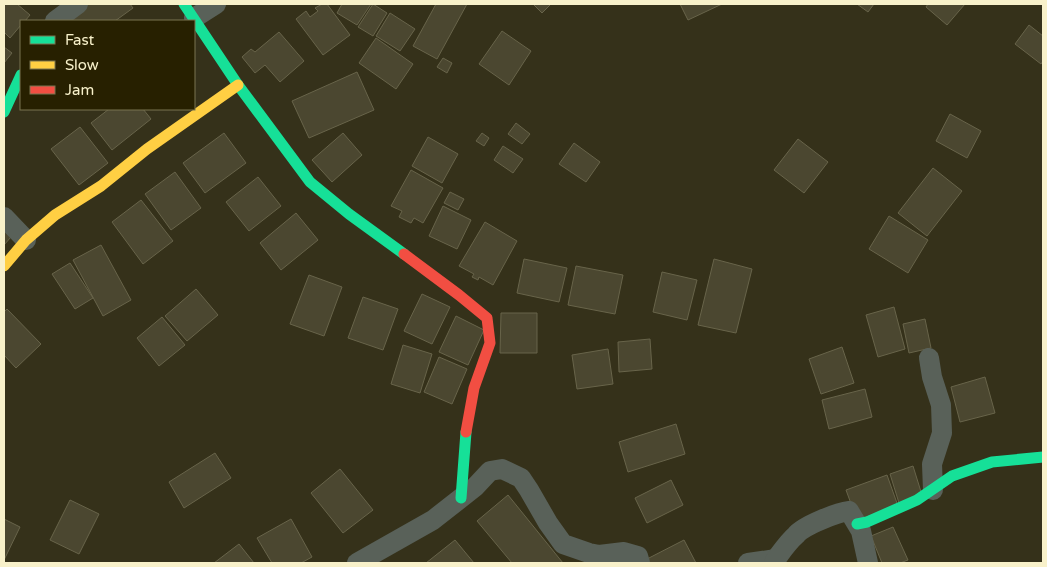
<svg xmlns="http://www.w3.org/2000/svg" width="1047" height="567" viewBox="0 0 1047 567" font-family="'Varela Round',sans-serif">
<rect width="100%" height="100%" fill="#35311a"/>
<!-- building -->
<g fill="#4b4730" stroke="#68644a">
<polygon points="4,4 17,4 30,15 25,21 21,21 21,25 10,38 4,32"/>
<polygon points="85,4 130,4 133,8 115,21 62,21"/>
<polygon points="322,4 327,4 350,35 323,55 296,19 306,11 310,17 318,11 315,8"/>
<polygon points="342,4 371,4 357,25 337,13"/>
<polygon points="373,4 387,13 373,36 358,27"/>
<polygon points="436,4 467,4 437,59 413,46"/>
<polygon points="533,4 551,4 542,13"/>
<polygon points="680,4 722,4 688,20"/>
<polygon points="857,4 874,4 868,12"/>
<polygon points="928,4 965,4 947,25 926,7"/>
<polygon points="390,13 415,29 400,51 376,36"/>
<polygon points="1029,25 1043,36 1043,61 1041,64 1015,44"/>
<polygon points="502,31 531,51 509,85 479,64"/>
<polygon points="279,32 304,61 280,82 265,65 255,73 242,57 251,49 255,52"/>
<polygon points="376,38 413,64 396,89 359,63"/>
<polygon points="4,47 12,53 4,63"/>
<polygon points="443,58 452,63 447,73 437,67"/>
<polygon points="357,72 374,110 309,138 292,101"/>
<polygon points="109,109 143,109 151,119 112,150 91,123"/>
<polygon points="950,114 981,131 967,158 936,141"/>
<polygon points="516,123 530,134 522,144 508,134"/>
<polygon points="80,127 108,163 79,185 51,149"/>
<polygon points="224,133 246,163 205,193 183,163"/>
<polygon points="343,133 362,155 332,182 312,160"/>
<polygon points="482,133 489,138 484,146 476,141"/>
<polygon points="428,137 458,154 442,183 412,166"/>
<polygon points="798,139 828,162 804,193 774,170"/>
<polygon points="574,143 600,162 586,182 559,164"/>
<polygon points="503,146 523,159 513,173 494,160"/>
<polygon points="933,168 962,191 927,236 898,213"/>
<polygon points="411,170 443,188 423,223 414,218 411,223 399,217 402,211 391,206"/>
<polygon points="175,172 201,208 171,230 145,194"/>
<polygon points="258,177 281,206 249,231 226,202"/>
<polygon points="450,192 464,199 458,210 444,203"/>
<polygon points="141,200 173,241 143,264 112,222"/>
<polygon points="443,206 471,220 457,249 429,236"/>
<polygon points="296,213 318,240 281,270 260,243"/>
<polygon points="889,216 928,240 908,273 869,249"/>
<polygon points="485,222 517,241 493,285 479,277 478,280 472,277 474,274 459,266"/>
<polygon points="4,231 11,237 4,245"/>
<polygon points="101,245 131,300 103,316 73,260"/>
<polygon points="524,259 567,268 559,302 517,293"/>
<polygon points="714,259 752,269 736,333 698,325"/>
<polygon points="70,263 93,298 75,309 52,274"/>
<polygon points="576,266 623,275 615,314 568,305"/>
<polygon points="662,272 697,280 687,320 653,312"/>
<polygon points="309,275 342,287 324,336 290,324"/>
<polygon points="196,289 218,315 187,341 165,316"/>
<polygon points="422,294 450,307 432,344 404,331"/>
<polygon points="363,297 398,309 383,350 348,338"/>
<polygon points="894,307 905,349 878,357 866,315"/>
<polygon points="7,309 41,344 16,368 4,355 4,312"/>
<polygon points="501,313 537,313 537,353 500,353"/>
<polygon points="456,316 484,330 468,365 439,352"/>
<polygon points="162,317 185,345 159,366 137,338"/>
<polygon points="925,319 931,348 909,353 903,324"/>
<polygon points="650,339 652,369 619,372 618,342"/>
<polygon points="403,345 432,354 420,393 391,384"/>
<polygon points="842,347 854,383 821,394 809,359"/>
<polygon points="608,349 613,384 577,389 572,355"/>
<polygon points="439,357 467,369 452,404 424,392"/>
<polygon points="985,377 995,413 960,422 951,387"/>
<polygon points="865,389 872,417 829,429 822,400"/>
<polygon points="676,424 685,454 628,472 619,442"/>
<polygon points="215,453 231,478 184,508 169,482"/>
<polygon points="913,466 922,495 899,503 890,474"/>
<polygon points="340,469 373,510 343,533 311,493"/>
<polygon points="887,475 898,506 857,520 846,490"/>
<polygon points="671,480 683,505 647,523 635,498"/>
<polygon points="508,495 563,563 512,563 477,521"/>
<polygon points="70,500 99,514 79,554 50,540"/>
<polygon points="4,519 20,527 4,560"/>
<polygon points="291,519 312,557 301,563 272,563 257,538"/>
<polygon points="893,527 908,560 900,563 882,563 871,536"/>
<polygon points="455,540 474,563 426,563"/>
<polygon points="684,540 696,563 649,563 647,559"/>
<polygon points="239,544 254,563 214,563"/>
</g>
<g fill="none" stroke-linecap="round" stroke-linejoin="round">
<!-- street -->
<g stroke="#596159" stroke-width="20">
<polyline points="194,18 216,4"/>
<polyline points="55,21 78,4"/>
<polyline points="4,217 26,240"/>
<polyline points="929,358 932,377 941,405 942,433 932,464 933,490"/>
<polyline points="357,563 433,520 475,487 490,471 502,469 521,478 529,490 548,523 563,544 589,553 599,555 624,552 638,556 640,563"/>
<polyline points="748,563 776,559"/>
<path d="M774,563L776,559C782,551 788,542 796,535C803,526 838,512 849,511L861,531L868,563"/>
</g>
<!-- fast -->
<g stroke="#16e098" stroke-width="11">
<polyline points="184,4 238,85 310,182 349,214 404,254"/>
<polyline points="4,112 21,75"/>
<polyline points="461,498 466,432"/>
<polyline points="857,524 867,522 917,500 952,476 992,462 1043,457"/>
</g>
<!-- slow -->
<polyline stroke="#ffcf43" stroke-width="11" points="4,266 26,240 55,215 101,186 147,149 238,85"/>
<!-- jam -->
<polyline stroke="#f24e42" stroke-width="11" points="404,254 459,295 487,318 490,343 474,388 466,432"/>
</g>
<!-- border -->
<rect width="1047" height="567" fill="none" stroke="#f8f1ca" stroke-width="10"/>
<!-- legend -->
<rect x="20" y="20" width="175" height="90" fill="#272000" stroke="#7b7451"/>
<rect x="30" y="36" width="25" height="8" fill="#16e098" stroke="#7b7451"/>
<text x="65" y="45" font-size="15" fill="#f8f1ca">Fast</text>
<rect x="30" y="61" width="25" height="8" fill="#ffcf43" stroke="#7b7451"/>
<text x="65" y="70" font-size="15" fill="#f8f1ca">Slow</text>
<rect x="30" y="86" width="25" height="8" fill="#f24e42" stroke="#7b7451"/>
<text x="65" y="95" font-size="15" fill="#f8f1ca">Jam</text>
</svg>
